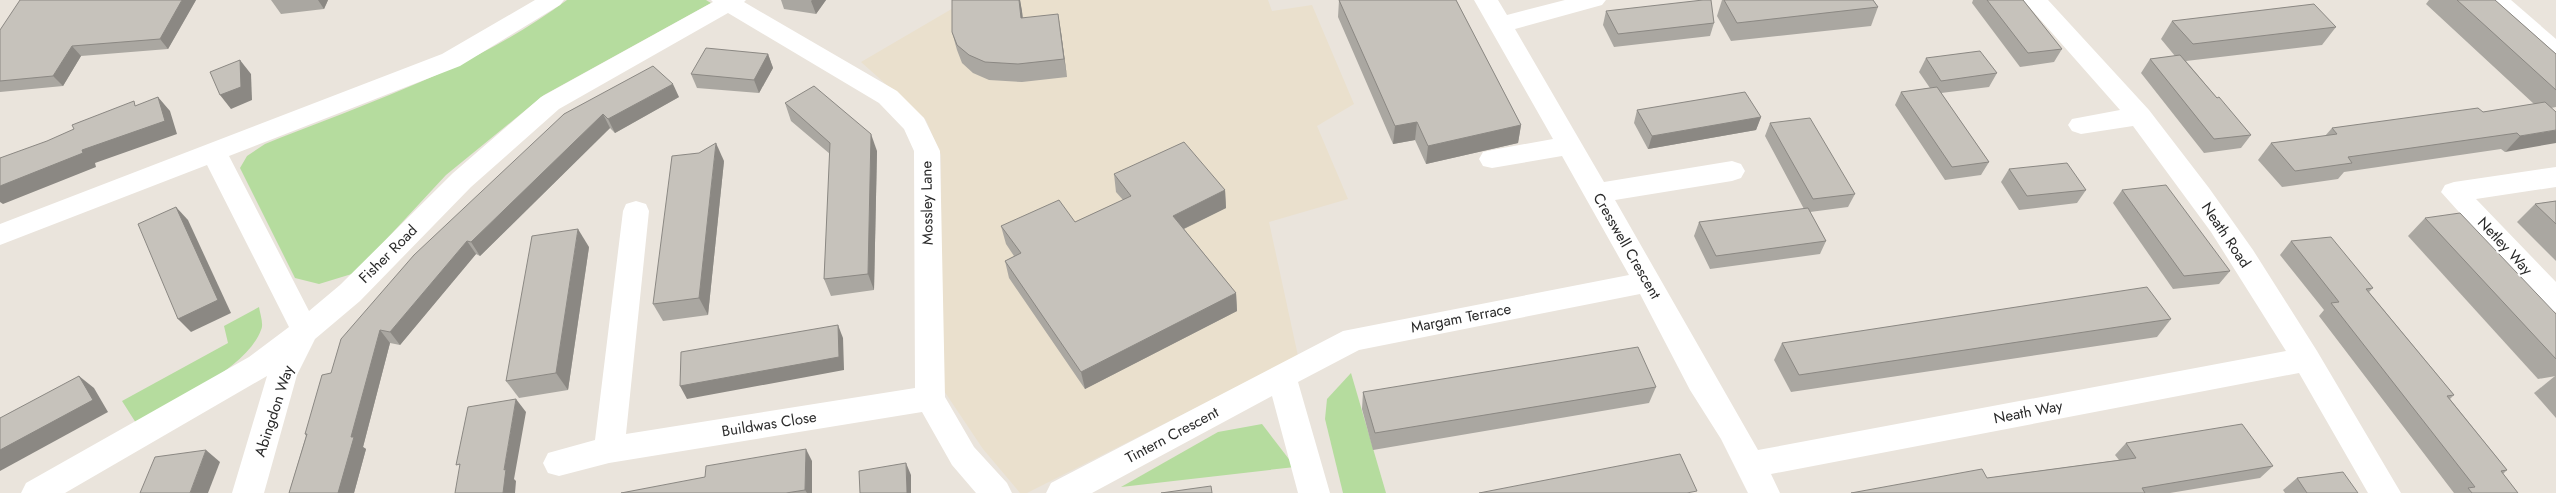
<svg xmlns="http://www.w3.org/2000/svg" width="2556" height="493" viewBox="0 0 2556 493" font-family="Jost,sans-serif">
<rect width="100%" height="100%" fill="#eae4dc"/>
<!-- education -->
<polygon fill="#eae0cd" points="967,0 1268,0 1272,11 1312,5 1354,104 1317,126 1348,199 1269,222 1298,356 1027,493 1020,493 983,449 942,388 941,155 926,120 861,62"/>
<!-- green -->
<g fill="#b5dc9e">
<path d="M567,0H706L711,3L544,95L446,175L355,273L319,284L295,278L240,168L247,156L265,144C368,103 477,67 567,0Z"/>
<path d="M259,307C260,314 264,324 261,330C247,369 171,403 136,423L122,401L228,343L224,326Z"/>
<polygon points="1351,373 1386,493 1343,493 1325,419 1327,399"/>
<polygon points="1262,424 1295,467 1121,487 1218,432"/>
</g>
<g fill="none" stroke-linecap="round" stroke-linejoin="round">
<!-- minor -->
<g fill="#fff" fill-rule="evenodd">
<polygon points="535,0 564,0 560,5 460,66 229,156 309,311 340,285 453,173 541,97 713,2 711,0 746,0 744,2 897,91 924,118 940,151 945,397 974,447 1007,483 1012,493 976,493 952,465 922,412 609,463 559,476 548,473 543,463 548,453 595,440 623,211 626,204 636,201 646,204 649,211 626,434 915,388 914,151 904,129 879,103 728,13 559,109 471,187 360,301 315,339 297,375 264,493 232,493 267,376 65,493 21,493 26,483 249,357 289,327 207,165 0,245 0,224 442,54"/>
<polygon points="1474,0 1498,0 1507,15 1565,0 1606,0 1602,5 1515,29 1604,182 1732,161 1741,164 1745,171 1741,178 1732,181 1615,200 1758,450 2286,351 2211,232 2133,126 2081,134 2072,131 2068,125 2072,119 2120,110 2023,0 2048,0 2149,110 2209,188 2253,250 2317,351 2401,493 2368,493 2299,373 1771,474 1780,493 1748,493 1721,439 1690,390 1640,294 1359,350 1298,382 1330,493 1298,493 1272,396 1092,493 1046,493 1051,483 1343,331 1629,275 1562,156 1492,168 1483,166 1479,159 1483,152 1492,150 1553,139"/>
<polygon points="2485,0 2511,0 2556,39 2556,60 2547,58"/>
<polygon points="2556,167 2556,187 2476,199 2556,282 2556,312 2546,309 2441,192 2445,185 2454,182"/>
</g>
</g>
<!-- wall -->
<g fill="#aaa7a1">
<polygon points="196,0 168,49 81,56 63,86 0,92 0,30"/>
<polygon points="271,0 328,0 324,9 281,14"/>
<polygon points="781,0 826,0 816,14 784,9"/>
<polygon points="952,0 1020,0 1023,18 1061,32 1067,77 1022,82 989,80 973,73 962,63 957,50 952,32"/>
<polygon points="1339,0 1456,0 1521,125 1518,143 1426,164 1415,140 1393,144 1338,17"/>
<polygon points="1722,0 1873,0 1878,7 1871,26 1731,41 1717,16"/>
<polygon points="1973,0 2023,0 2062,49 2054,62 2020,67 1972,3"/>
<polygon points="2429,0 2495,0 2556,54 2556,107 2551,108 2505,152 2501,149 2344,172 2338,179 2282,187 2258,160 2271,143 2325,136 2332,128 2483,112 2534,104 2426,4"/>
<polygon points="1606,11 1714,23 1710,36 1614,47 1603,25"/>
<polygon points="2172,21 2336,27 2322,45 2186,61 2217,98 2251,135 2241,148 2204,153 2141,73 2150,59 2175,56 2161,39"/>
<polygon points="768,54 773,68 759,93 697,88 691,74"/>
<polygon points="1926,58 1997,73 1989,87 1941,93 1989,162 1981,175 1945,180 1895,105 1901,92 1930,88 1919,72"/>
<polygon points="679,97 615,133 610,128 480,256 476,254 400,345 390,343 363,447 366,449 354,493 289,493 306,436 305,434 331,373 564,114"/>
<polygon points="785,103 877,151 874,290 831,296 824,279 830,154 791,121"/>
<polygon points="1637,110 1761,117 1756,130 1648,149 1634,123"/>
<polygon points="1770,123 1855,194 1848,207 1810,212 1826,241 1820,254 1710,269 1694,236 1699,222 1804,209 1765,136"/>
<polygon points="724,161 708,315 663,321 653,304"/>
<polygon points="2009,169 2086,190 2077,203 2019,210 2001,182"/>
<polygon points="1114,174 1225,190 1226,208 1184,229 1236,293 1237,311 1085,389 1009,278 1005,261 1014,256 1006,244 1001,226 1075,222 1123,200 1116,192"/>
<polygon points="2122,190 2230,271 2219,284 2173,289 2113,203"/>
<polygon points="2556,201 2556,261 2517,222 2535,204"/>
<polygon points="2425,218 2556,314 2556,376 2538,379 2408,236"/>
<polygon points="2291,241 2373,288 2369,292 2454,395 2450,399 2507,470 2503,474 2518,493 2454,493 2319,316 2324,310 2280,255"/>
<polygon points="589,247 568,390 519,398 506,381"/>
<polygon points="2171,319 2157,337 1791,392 1774,360 1782,343"/>
<polygon points="2555,376 2556,376 2556,418 2534,393"/>
<polygon points="1656,387 1649,403 1373,450 1362,409 1363,392"/>
<polygon points="2126,443 2273,466 2260,478 2170,493 1851,493 1987,478 2119,460 2115,455"/>
<polygon points="812,461 812,493 621,493"/>
<polygon points="2297,478 2358,493 2285,493 2283,490"/>
</g>
<!-- shaded-wall -->
<g fill="#8b8883">
<polygon points="182,0 196,0 168,49 160,39"/>
<polygon points="318,0 328,0 324,9"/>
<polygon points="812,0 826,0 816,14 811,1"/>
<polygon points="1019,0 1020,0 1022,11 1024,36 1021,18"/>
<polygon points="1058,14 1061,32 1067,77 1064,59"/>
<polygon points="72,46 81,56 63,86 53,76"/>
<polygon points="768,54 773,68 759,93 754,80"/>
<polygon points="240,60 251,74 252,100 231,109 220,95"/>
<polygon points="673,84 679,97 615,133 608,119"/>
<polygon points="158,97 170,111 177,134 95,163 96,167 3,204 0,202 0,186 82,150"/>
<polygon points="603,114 610,128 480,256 471,242"/>
<polygon points="1761,117 1756,130 1648,149 1652,136"/>
<polygon points="1417,122 1415,140 1393,144 1395,126"/>
<polygon points="1521,125 1518,143 1426,164 1428,146"/>
<polygon points="2556,130 2556,143 2505,152 2520,136"/>
<polygon points="871,134 877,151 874,290 868,274"/>
<polygon points="716,143 724,161 708,315 699,298"/>
<polygon points="1225,190 1226,208 1175,233 1173,216"/>
<polygon points="176,207 188,220 231,313 191,332 178,319"/>
<polygon points="578,229 589,247 568,390 556,373"/>
<polygon points="467,241 476,254 400,345 390,332"/>
<polygon points="1236,293 1237,311 1085,389 1081,372"/>
<polygon points="838,325 843,338 844,370 687,399 680,386"/>
<polygon points="380,330 390,343 363,447 366,449 354,493 338,493 351,437"/>
<polygon points="79,376 94,388 108,412 0,471 0,450"/>
<polygon points="516,399 526,412 514,479 516,481 515,493 503,493 504,470"/>
<polygon points="806,449 812,461 812,493 807,493 805,490"/>
<polygon points="206,450 220,462 208,493 190,493"/>
<polygon points="906,463 911,475 911,493 907,493"/>
</g>
<!-- building -->
<g fill="#c6c2bb" stroke="#8b8883">
<polygon points="20,0 182,0 160,39 72,46 53,76 0,81 0,30"/>
<polygon points="952,0 1019,0 1021,18 1058,14 1064,59 1018,64 985,62 969,55 957,45 952,32"/>
<polygon points="1339,0 1456,0 1521,125 1428,146 1417,122 1395,126"/>
<polygon points="1703,0 1711,0 1714,23 1618,34 1606,11"/>
<polygon points="1724,0 1873,0 1878,7 1737,23"/>
<polygon points="1987,0 2023,0 2062,49 2028,53"/>
<polygon points="2457,0 2495,0 2556,54 2556,90"/>
<polygon points="2314,4 2336,27 2193,44 2172,21"/>
<polygon points="706,48 768,54 754,80 691,74"/>
<polygon points="1980,51 1997,73 1941,81 1926,58"/>
<polygon points="2180,55 2217,98 2219,97 2251,135 2214,139 2150,59"/>
<polygon points="240,60 241,87 220,95 210,72"/>
<polygon points="653,66 673,84 608,119 603,114 471,242 467,241 390,332 380,330 351,437 354,437 338,493 289,493 307,434 305,434 322,375 331,373 341,339 414,255 564,114"/>
<polygon points="814,86 871,134 868,274 824,279 830,143 785,103"/>
<polygon points="1937,87 1989,162 1952,167 1901,92"/>
<polygon points="1745,92 1761,117 1652,136 1637,110"/>
<polygon points="158,97 165,121 82,150 83,153 0,186 0,158 47,141 74,129 72,125 134,101 135,106"/>
<polygon points="2545,102 2556,112 2556,130 2520,136 2517,133 2348,157 2352,163 2295,171 2271,143 2337,134 2332,128 2478,108 2483,112"/>
<polygon points="1810,118 1855,194 1813,199 1770,123"/>
<polygon points="1184,142 1225,190 1173,216 1236,293 1081,372 1005,261 1021,253 1001,226 1059,200 1075,222 1131,196 1114,174"/>
<polygon points="716,143 699,298 653,304 672,156 699,153"/>
<polygon points="2067,163 2086,190 2027,196 2009,169"/>
<polygon points="2166,185 2230,271 2184,276 2122,190"/>
<polygon points="2556,201 2556,224 2535,204"/>
<polygon points="176,207 218,300 178,319 138,224"/>
<polygon points="1808,208 1826,241 1716,256 1699,222"/>
<polygon points="2460,213 2556,314 2556,359 2425,218"/>
<polygon points="578,229 556,373 506,381 532,236"/>
<polygon points="2331,237 2373,288 2366,289 2454,395 2447,396 2507,470 2501,471 2518,493 2472,493 2468,488 2475,487 2331,303 2339,302 2291,241"/>
<polygon points="2147,287 2171,319 1799,375 1782,343"/>
<polygon points="838,325 839,357 680,386 681,352"/>
<polygon points="1638,347 1656,387 1375,433 1363,392"/>
<polygon points="79,376 93,400 0,450 0,418"/>
<polygon points="516,399 504,470 506,469 503,493 455,493 460,464 456,465 468,407"/>
<polygon points="2242,424 2273,466 2142,488 2145,493 1851,493 1982,469 1987,478 2136,458 2126,443"/>
<polygon points="806,449 805,490 786,493 621,493 705,477 706,466"/>
<polygon points="206,450 190,493 140,493 155,457"/>
<polygon points="1680,454 1697,491 1687,493 1479,493"/>
<polygon points="906,463 907,493 860,493 859,471"/>
<polygon points="2343,472 2358,493 2307,493 2297,478"/>
<polygon points="1211,486 1212,493 1161,493"/>
</g>
<g text-anchor="middle" stroke-width="4" stroke-linejoin="round" paint-order="stroke">
<!-- street labels -->
<g font-size="15" fill="#292929" stroke="#fff">
<text transform="translate(927 203) rotate(-91)" y="5">Mossley Lane</text>
<text transform="translate(2226 235) rotate(56)" y="5">Neath Road</text>
<text transform="translate(1627 246) rotate(60)" y="5">Cresswell Crescent</text>
<text transform="translate(2505 246) rotate(47)" y="5">Netley Way</text>
<text transform="translate(388 254) rotate(-45)" y="5">Fisher Road</text>
<text transform="translate(1461 318) rotate(-11)" y="5">Margam Terrace</text>
<text transform="translate(274 411) rotate(-72)" y="5">Abingdon Way</text>
<text transform="translate(2028 412) rotate(-11)" y="5">Neath Way</text>
<text transform="translate(769 424) rotate(-9)" y="5">Buildwas Close</text>
<text transform="translate(1172 435) rotate(-28)" y="5">Tintern Crescent</text>
</g>
</g>
</svg>
